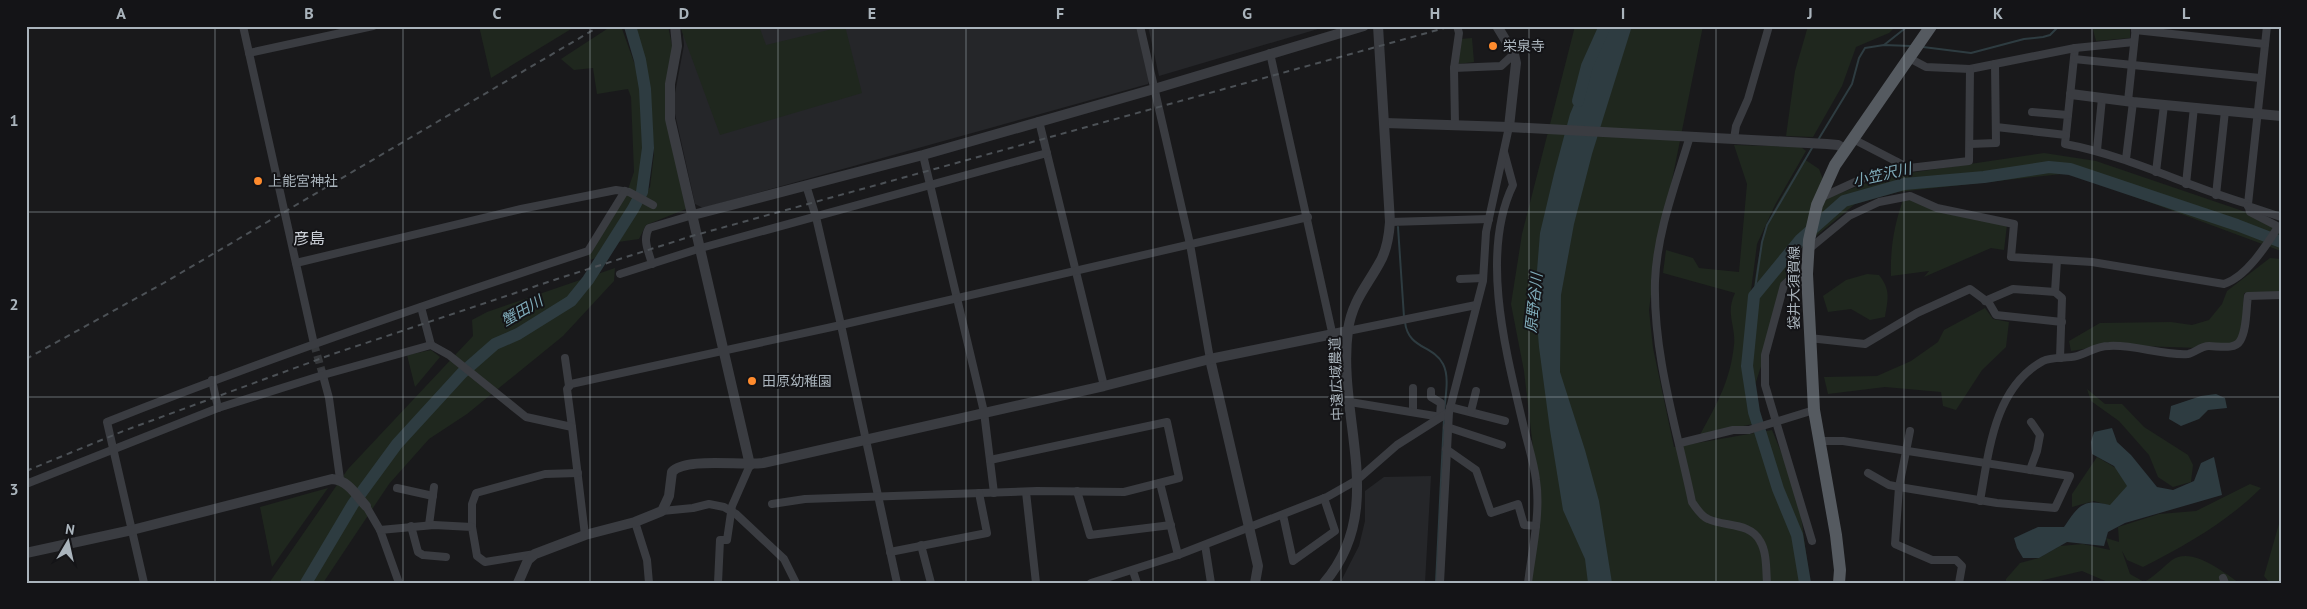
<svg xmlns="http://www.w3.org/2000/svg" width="2307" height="609" viewBox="0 0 2307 609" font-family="'PT Sans','Noto Sans JP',sans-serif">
<rect width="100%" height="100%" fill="#19191b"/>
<!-- built -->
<g fill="#252629">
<polygon points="682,26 1138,26 1150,79 1148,84 703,208 695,204 675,114 675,93 684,45"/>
<polygon points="1148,26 1328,26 1159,76"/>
<polygon points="1431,476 1425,583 1340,583 1359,546 1365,521 1365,491 1384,477"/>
</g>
<!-- green -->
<g fill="#1f271e">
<polygon points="479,26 576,26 491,78"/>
<polygon points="621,26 639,76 644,149 641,179 636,196 617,228 597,257 591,260 588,254 626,195 634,172 631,97 628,89 597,94 593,68 574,70 561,59 610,27"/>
<polygon points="636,26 668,26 675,59 670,113 691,207 646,225 639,239 618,242 650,187 654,154 649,86"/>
<polygon points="680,26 759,26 766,45 845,26 862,93 720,135"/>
<polygon points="1575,26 1703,26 1655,265 1649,310 1653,348 1674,447 1772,430 1798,493 1810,583 1527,583 1537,482 1524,371 1511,304 1522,234"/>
<polygon points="1808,26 1896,26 1889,33 1856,47 1842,86 1813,137 1786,136 1795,71"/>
<polygon points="2092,26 2130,26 2130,38 2096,41"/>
<polygon points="1472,38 1474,62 1458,64 1460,39"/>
<path d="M1734,145L1801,147L1806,151L1775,205L1757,244L1744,345L1747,405L1753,424L1700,435C1717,403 1730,382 1734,345C1736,325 1725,314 1735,293L1663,273L1666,250L1693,258L1699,268L1739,272L1747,184Z"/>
<path d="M2044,153L2096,161L2281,224V251L2071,173L1898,192L1855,204L1799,250L1751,397C1750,343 1749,278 1767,226C1774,206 1793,179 1804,159L1819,169L1830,197L1882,177Z"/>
<path d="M1903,200H1911L1939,212L2007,225L2004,250L1991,248L1924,277L1929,271L1891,276C1890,250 1894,225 1903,200Z"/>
<polygon points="2270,258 2281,259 2281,288 2278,295 2244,293 2242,336 2234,347 2199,348 2110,345 2071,351 2069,341 2100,323 2171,322 2192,325 2209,320 2222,304 2227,291"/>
<polygon points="615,268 614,281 563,336 467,414 429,439 389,484 323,583 269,583 348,469 473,336 472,320 487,312"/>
<path d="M1867,274L1879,275C1891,290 1888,299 1885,317L1870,320L1851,309L1828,312L1823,296L1846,280Z"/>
<polygon points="1985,308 1993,319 2009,322 2006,347 1982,370 1956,410 1943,406 1941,392 1885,387 1828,394 1824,377 1877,376 1911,361 1938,342 1944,330"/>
<polygon points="431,350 440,357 415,387 407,355"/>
<polygon points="2087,389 2105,404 2122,404 2144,427 2188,455 2193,465 2191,482 2173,487 2158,477 2149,455 2119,421 2091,401"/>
<polygon points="2097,457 2116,468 2129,488 2110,506 2094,501 2072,507 2072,494"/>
<path d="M2250,484L2261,488C2227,522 2186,545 2143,567L2127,560L2122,551L2130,574L2144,582C2155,576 2162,568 2172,560C2191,546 2224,572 2239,583H2110L2082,571L2031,583H2006V579L2020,563L2039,558L2060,546L2083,544L2110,550L2106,538L2119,542L2118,527L2159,514L2196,511Z"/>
<polygon points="328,488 272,567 260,507"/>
<polygon points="2281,517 2281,583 2270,583 2264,576"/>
</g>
<!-- water -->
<g fill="#2e3c41">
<polygon points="1607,26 1632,26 1592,154 1574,224 1561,295 1560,372 1585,450 1599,501 1612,583 1588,583 1585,559 1563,510 1550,430 1539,347 1535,296 1540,233 1554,174 1570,114"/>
<polygon points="2216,394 2225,398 2227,408 2208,410 2199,419 2181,426 2169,419 2171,406 2201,396"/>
<path d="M2112,428L2117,442L2131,455L2157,487L2173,490L2194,481L2201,463L2214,457L2222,495L2125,523L2108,532L2104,546L2067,542L2039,558H2023L2017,548L2014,538L2038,527H2064C2079,505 2083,498 2110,505L2127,486L2114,466L2092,454L2091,442L2094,432Z"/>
</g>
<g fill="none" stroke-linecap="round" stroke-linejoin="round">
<!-- stream -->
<g stroke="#2e3c41" stroke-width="2">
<polyline points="1884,45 1908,26"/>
<polyline points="1923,47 1971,53 2024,39 2043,37 2050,35 2059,26"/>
<polyline points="1818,140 1852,84 1859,58 1865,48 1884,45 1911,46"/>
<polyline points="1398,227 1404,317"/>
<polyline points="1754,296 1762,242 1767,225 1812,148"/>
<path d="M1405,322C1408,349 1433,345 1443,364C1450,377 1445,398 1444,412"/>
<polyline points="1436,583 1444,419"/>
</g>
<!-- river -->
<g stroke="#2e3c41" stroke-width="12">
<polyline points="1578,101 1587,66 1605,26"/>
<polyline points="306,583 353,504 397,444 462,373 495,344 518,334 571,301 588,280 633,209 642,192 648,148 645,89 640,60 630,26"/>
<polyline points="1805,583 1797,535 1778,489 1754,412 1747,366 1754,296 1800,240 1844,201 1904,184 1984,177 2049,167 2070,169 2237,225 2281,242"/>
</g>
<!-- minor-tunnel -->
<polyline stroke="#36383b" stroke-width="8" stroke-dasharray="8 4" stroke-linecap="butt" points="314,344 322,372"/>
<!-- minor -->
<g stroke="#3a3c41" stroke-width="8">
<polyline points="243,26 314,344"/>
<polyline points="1140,26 1190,244 1210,359"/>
<polyline points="2267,26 2248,204 2250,212 2281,228"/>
<polyline points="2135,30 2265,44"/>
<path d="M2075,48L2065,144C2129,156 2186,186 2248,204"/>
<polyline points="249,53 373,26"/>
<polyline points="1270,53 1332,332"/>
<polyline points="1909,58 1926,67 1970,69 2075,48 2134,42"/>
<polyline points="2074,59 2260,78"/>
<polyline points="1454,68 1501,66 1514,54"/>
<polyline points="2128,101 2136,26"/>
<polyline points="2032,112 2068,115"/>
<polyline points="1039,121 1104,386"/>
<polyline points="1455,125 1454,68 1459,33 1457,26"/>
<polyline points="1996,127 2066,135"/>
<path d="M1690,136C1676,183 1657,231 1655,281C1653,356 1677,429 1692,502C1696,508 1701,516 1708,519C1725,527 1750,522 1760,541C1767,552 1766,570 1767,583"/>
<polyline points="1734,139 1736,126 1748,99 1769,26"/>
<polyline points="1853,139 1909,168 1969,161 1970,69"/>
<polyline points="1970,144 1996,143 1995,64"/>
<polyline points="2097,150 2102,98"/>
<path d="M1504,152L1513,185C1479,255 1507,356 1524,428C1528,445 1534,463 1536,480C1541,512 1532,551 1528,583"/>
<polyline points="923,155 984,412 994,493"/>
<polyline points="2126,159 2133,102"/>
<polyline points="2156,172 2164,105"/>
<polyline points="2186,184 2194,107"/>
<polyline points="806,185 816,217 841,325 897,583"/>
<polyline points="2216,195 2225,111"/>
<polyline points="1820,198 1864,178 1892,169 1897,162"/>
<polyline points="2248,206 2281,217"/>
<polyline points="1390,222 1489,219"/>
<path d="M1809,249L1849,216L1879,202L1910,196L1937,208L2014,224L2011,257L2092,262L2224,284C2246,277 2266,246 2278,227"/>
<polyline points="2057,260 2055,292 2062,298 2060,358"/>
<polyline points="296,263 521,209 616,190 629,192 653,205"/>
<path d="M652,264C649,252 642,240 649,228L693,215"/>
<polyline points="620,274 701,248 1047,153"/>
<polyline points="1807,274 1796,274 1784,285 1765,355 1765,385 1812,541"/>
<polyline points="1460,279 1483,278"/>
<polyline points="1985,301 2013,289 2055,292"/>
<polyline points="421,307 431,345"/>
<polyline points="1348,331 1476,305"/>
<polyline points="1809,338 1865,344 1917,313 1970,289 1989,303 1996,315 2062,322"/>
<polyline points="565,358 569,386"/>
<polyline points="322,372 329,398 340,479"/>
<polyline points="212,380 218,408"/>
<polyline points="1413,388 1413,412"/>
<polyline points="1431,391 1431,397 1441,403 1440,416"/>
<polyline points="1350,402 1441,417"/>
<polyline points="1450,407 1505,421"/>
<polyline points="1471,411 1476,391"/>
<polyline points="572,427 567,389 571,384 841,325 1308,217"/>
<polyline points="1447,427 1502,445"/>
<polyline points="1910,431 1899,487 1895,544 1932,560 1956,560 1962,566 1959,583"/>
<polyline points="1819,441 1843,441 2070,476 2055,508 1997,503 1899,487 1889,485 1868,473"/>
<polyline points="1680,443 1733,430 1749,430 1814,410"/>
<polyline points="1446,449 1476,470 1491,513 1518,504 1524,525 1536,526"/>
<polyline points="2030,470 2037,451 2040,435 2031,422"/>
<polyline points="1160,483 1178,555"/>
<polyline points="26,484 218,408 323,375 431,345 449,355 526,417 572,427 585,535"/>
<polyline points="397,488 433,496"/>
<polyline points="1077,491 1090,535 1171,525"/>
<polyline points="1026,492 1036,583"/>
<path d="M1980,501C1989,451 1994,388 2043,361C2053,356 2066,359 2077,356C2088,353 2096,346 2109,346C2133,344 2164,356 2188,354C2195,353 2200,346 2209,346C2218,346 2235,350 2240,341C2247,330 2246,309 2248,296L2281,295"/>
<polyline points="772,504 805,499 1037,491 1124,492 1179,478 1167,422 990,460"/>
<polyline points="366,506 380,530 399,583"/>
<polyline points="662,511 693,508 709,504 724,507 736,514 784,559 796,583"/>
<polyline points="1283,515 1293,561 1335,531 1324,498"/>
<polyline points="635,522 647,560 649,583"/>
<polyline points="429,525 434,487"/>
<polyline points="411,526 418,552 423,555 446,557"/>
<polyline points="472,527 472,504 476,493 545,474 578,473"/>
<polyline points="380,530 434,525 472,527 477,556 485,562 535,554"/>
<polyline points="921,545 931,583"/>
<polyline points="1205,545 1211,583"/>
<polyline points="890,552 987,533 979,493"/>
<polyline points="1133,571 1137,583"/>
<polyline points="2223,578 2225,583"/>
<path d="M144,583L107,422C265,359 426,304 588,251L625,191"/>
<polyline points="718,583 720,540 727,540 732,506 750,465"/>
<polyline points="1091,583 1178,555 1327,497 1357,480 1397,445 1449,412"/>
<polyline points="1440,583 1449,412 1483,281 1486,232 1509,127"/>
</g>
<!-- tertiary -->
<g stroke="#3a3c41" stroke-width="10">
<polyline points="675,26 677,46 670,84 670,119 750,465"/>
<polyline points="1497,26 1514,54 1516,63 1509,127"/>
<polyline points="2071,94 2133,102 2281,116"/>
<polyline points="1385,123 1509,127 1827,144 1838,145 1846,150"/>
<polyline points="693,215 923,155 1154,89 1364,26"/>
<polyline points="1210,359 1258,566 1255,583"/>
<path d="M26,553L132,530L332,479C348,480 356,495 366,506"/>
<path d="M518,583L528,560L535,554L585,535L635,522L662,511L669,496L672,472C685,457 741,466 763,463L1104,386L1210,359L1348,331"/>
<path d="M1324,583C1389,508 1336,417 1348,330C1352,301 1367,286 1380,262C1387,250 1389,236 1390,222L1378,26"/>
</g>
<!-- primary -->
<polyline stroke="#555a60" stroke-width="12" points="1839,583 1840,570 1836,535 1814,410 1807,274 1809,240 1817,205 1835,165 1931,26"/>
<!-- rail -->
<g stroke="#4c5156" stroke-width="2" stroke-dasharray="6 5" stroke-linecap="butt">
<polyline points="26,359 162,284 600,26"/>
<polyline points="26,471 126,430 333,354 557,279 692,236 1452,26"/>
</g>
</g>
<!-- grid -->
<path fill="none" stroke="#aab4bc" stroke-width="1" stroke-opacity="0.55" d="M215,26V583M403,26V583M590,26V583M778,26V583M966,26V583M1153,26V583M1341,26V583M1529,26V583M1716,26V583M1904,26V583M2092,26V583M26,212H2281M26,397H2281"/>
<!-- markers -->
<g fill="#ff8b2d" stroke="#141417" stroke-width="2">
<circle cx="1493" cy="46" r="5"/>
<circle cx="258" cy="181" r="5"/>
<circle cx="752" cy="381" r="5"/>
</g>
<g text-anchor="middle" stroke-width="4" stroke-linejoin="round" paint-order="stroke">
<!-- poi labels -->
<g font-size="14" fill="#aab4bc" stroke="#141417" text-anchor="start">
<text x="1503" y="51">栄泉寺</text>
<text x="268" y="186">上能宮神社</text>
<text x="762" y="386">田原幼稚園</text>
</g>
<!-- street labels -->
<g font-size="14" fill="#aab4bc" stroke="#141417">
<text transform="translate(1794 288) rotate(-90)" y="5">袋井大須賀線</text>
<text transform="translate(1336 379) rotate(-92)" y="5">中遠広域農道</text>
</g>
<!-- water labels -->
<g font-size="15" font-style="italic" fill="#7fabb9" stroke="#141417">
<text transform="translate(1882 175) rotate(-13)" y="5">小笠沢川</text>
<text transform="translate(1534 303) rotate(-84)" y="5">原野谷川</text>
<text transform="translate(522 311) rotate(-30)" y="5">蟹田川</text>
</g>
<!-- quarter labels -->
<g font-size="16" fill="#ccd1d8" stroke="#141417">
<text x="309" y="244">彦島</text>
</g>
</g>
<!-- border -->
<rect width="2307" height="609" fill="none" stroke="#141417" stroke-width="55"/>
<!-- north arrow -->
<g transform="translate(68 542) rotate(9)" stroke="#141417" stroke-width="4" paint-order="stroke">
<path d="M0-4L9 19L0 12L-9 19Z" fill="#aab4bc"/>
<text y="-8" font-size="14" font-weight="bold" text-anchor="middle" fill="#aab4bc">N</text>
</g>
<rect x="28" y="28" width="2252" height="554" fill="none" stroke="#aab4bc" stroke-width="2"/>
<g font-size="16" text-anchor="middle" font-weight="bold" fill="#aab4bc">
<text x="121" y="19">A</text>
<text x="309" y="19">B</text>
<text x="497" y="19">C</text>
<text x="684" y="19">D</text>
<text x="872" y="19">E</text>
<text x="1060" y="19">F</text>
<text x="1247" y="19">G</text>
<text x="1435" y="19">H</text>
<text x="1623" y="19">I</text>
<text x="1810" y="19">J</text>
<text x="1998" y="19">K</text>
<text x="2186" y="19">L</text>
<text x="14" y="126">1</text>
<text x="14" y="310">2</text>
<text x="14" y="495">3</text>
</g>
</svg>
